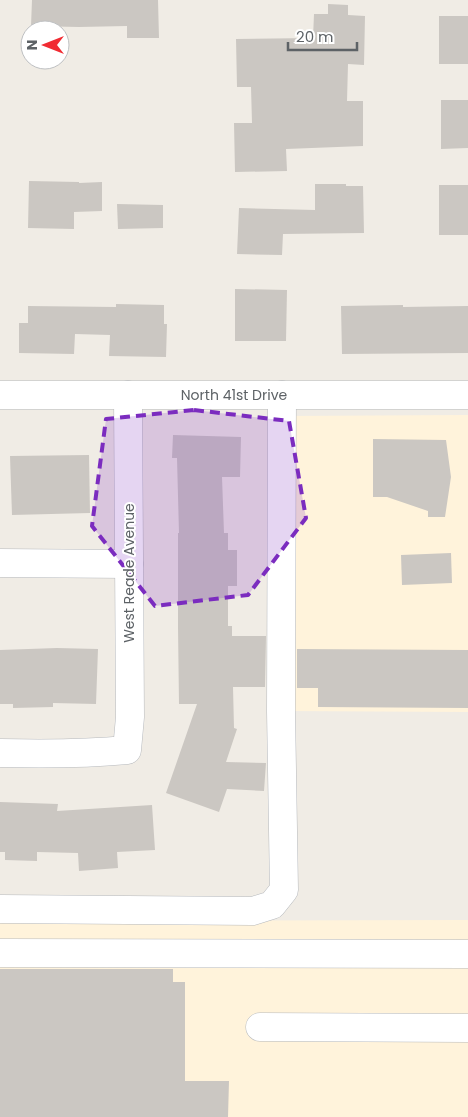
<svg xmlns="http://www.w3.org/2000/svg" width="468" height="1117" viewBox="0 0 468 1117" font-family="Poppins,sans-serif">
<rect width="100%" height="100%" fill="#f0ece5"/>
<!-- commercial -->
<g fill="#fff3db">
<polygon points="468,415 468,712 281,711 282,416"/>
<polygon points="468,920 468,1117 0,1117 0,921"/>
</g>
<!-- building -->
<g fill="#cbc7c2">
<polygon points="32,0 158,0 159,38 127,38 127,26 79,27 31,26"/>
<polygon points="328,4 348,5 348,15 365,16 364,65 348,64 347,101 363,101 363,146 286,149 287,171 235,172 234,123 252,123 251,87 237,87 236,39 313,38 314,14 328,14"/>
<rect x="439" y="16" width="29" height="48"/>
<polygon points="441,100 468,100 468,148 441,149"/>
<polygon points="29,181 79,182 79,183 102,182 102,211 74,212 74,229 28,228"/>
<polygon points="315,184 346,184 346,186 363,186 364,233 283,234 282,255 237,254 239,208 315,210"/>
<rect x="439" y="185" width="29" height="50"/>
<polygon points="117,204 163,205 163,228 118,229"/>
<polygon points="235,289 287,290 286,341 235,341"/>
<polygon points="116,304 164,305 164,324 167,324 166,357 109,356 110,335 75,334 74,354 19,353 19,323 28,323 28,306 116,307"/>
<polygon points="403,305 403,307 468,306 468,353 342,354 341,306"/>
<polygon points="173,435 241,437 240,477 222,477 224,533 228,533 228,550 237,550 237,586 228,586 228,626 232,626 232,636 266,636 265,687 233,687 234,728 237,729 226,762 266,763 264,791 227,789 219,812 166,793 197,704 179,704 178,627 178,533 179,533 177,458 172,458"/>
<polygon points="373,439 446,440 451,477 445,517 428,517 428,511 387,497 373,497"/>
<polygon points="89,455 90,513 12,515 10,456"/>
<polygon points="451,553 452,583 402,585 401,555"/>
<polygon points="57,648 98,649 96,704 53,703 53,707 13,708 13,704 0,704 0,650"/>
<polygon points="297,649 468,650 468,708 318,707 318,688 297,688"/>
<polygon points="0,802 58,804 57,811 152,805 155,850 117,852 118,868 79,871 78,853 37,852 37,861 5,860 5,852 0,852"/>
<polygon points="0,969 173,969 173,982 185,982 185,1081 229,1081 228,1117 0,1117"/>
</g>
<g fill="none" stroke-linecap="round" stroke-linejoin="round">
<defs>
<g id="minor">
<path id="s1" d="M0,395H468"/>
<polyline points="0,563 129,564"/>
<path d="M0,753C44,754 84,754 127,750L130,717L128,395"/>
<polyline points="0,909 253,911 272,905 284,890 281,711 282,395"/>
<polyline points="0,953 467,954"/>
<polyline points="260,1027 467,1028"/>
</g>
</defs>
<!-- minor casing -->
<use href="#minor" stroke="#b6b9bd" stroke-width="29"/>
<!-- minor -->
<use href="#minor" stroke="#fff" stroke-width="28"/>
</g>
<!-- marked area -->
<path fill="#7b2cbf" fill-opacity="0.2" stroke="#7b2cbf" stroke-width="4" stroke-dasharray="10 6" stroke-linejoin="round" d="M194,410L289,421L306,518L248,595L155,606L92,526L106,419Z"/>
<g text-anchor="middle" stroke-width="4" stroke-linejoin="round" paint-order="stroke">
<!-- street labels -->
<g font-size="14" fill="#5d6266" stroke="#fff">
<text dy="5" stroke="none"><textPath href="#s1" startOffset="234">North 41st Drive</textPath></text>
<text transform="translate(129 573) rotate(-90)" y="5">West Reade Avenue</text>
</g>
</g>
<!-- north arrow -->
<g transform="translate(45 45) rotate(270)"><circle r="24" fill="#ffffff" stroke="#bec0c2"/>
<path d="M0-4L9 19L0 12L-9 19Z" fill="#f12b32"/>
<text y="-8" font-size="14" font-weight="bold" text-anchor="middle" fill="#5d6266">N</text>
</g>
<!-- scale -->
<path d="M288 42v8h69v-8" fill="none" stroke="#5d6266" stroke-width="2.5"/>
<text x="296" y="42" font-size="15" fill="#5d6266" stroke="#ffffff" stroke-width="4" paint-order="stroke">20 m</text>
</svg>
